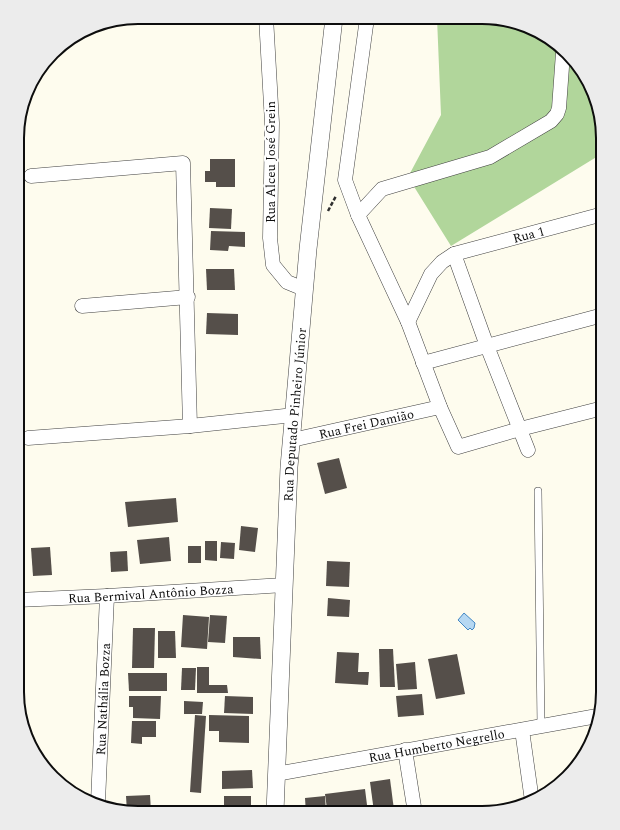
<svg xmlns="http://www.w3.org/2000/svg" width="620" height="830" viewBox="0 0 620 830" font-family="Spectral,serif">
<rect width="100%" height="100%" fill="#fefcee"/>
<!-- forest -->
<polygon fill="#b1d69b" points="437,18 498,18 549,38 590,85 603,138 603,153 451,246 408,177 441,115"/>
<!-- water -->
<polygon fill="#b6d8f2" stroke="#4287c4" points="464,613 475,623 474,628 472,630 470,628 468,630 458,620"/>
<!-- building -->
<g fill="#554f4a">
<polygon points="210,159 235,159 235,187 216,187 216,182 205,182 205,171 210,171"/>
<polygon points="210,208 232,209 231,229 209,228"/>
<polygon points="211,231 245,232 245,247 229,246 228,251 210,250"/>
<polygon points="206,269 234,269 235,290 207,290"/>
<polygon points="207,313 238,314 238,335 206,334"/>
<polygon points="339,458 347,488 325,494 317,463"/>
<polygon points="176,498 178,522 128,527 125,502"/>
<polygon points="241,526 258,528 255,552 239,550"/>
<polygon points="169,537 171,561 140,564 137,540"/>
<polygon points="205,541 217,541 217,561 205,560"/>
<polygon points="221,542 235,543 234,559 220,558"/>
<rect x="188" y="546" width="13" height="17"/>
<polygon points="50,547 52,575 33,576 31,548"/>
<polygon points="127,551 128,571 111,572 110,552"/>
<polygon points="327,561 350,562 349,587 326,586"/>
<polygon points="328,598 350,600 349,617 327,616"/>
<polygon points="183,615 209,617 207,649 181,647"/>
<polygon points="210,615 227,616 225,643 208,642"/>
<polygon points="133,628 155,628 154,668 132,668"/>
<polygon points="158,631 175,631 176,658 158,658"/>
<polygon points="233,637 260,637 261,659 233,657"/>
<polygon points="379,649 393,649 395,687 380,687"/>
<polygon points="337,652 359,653 358,672 369,672 368,685 335,683"/>
<polygon points="457,654 465,694 436,699 428,659"/>
<polygon points="415,662 417,689 398,690 396,664"/>
<polygon points="197,667 209,667 209,685 227,685 228,693 197,693"/>
<polygon points="182,668 196,668 195,690 181,690"/>
<polygon points="128,673 167,673 167,691 129,691"/>
<polygon points="422,694 424,715 398,717 396,696"/>
<polygon points="129,696 161,696 160,719 133,718 133,707 129,707"/>
<polygon points="225,696 253,697 253,714 224,713"/>
<polygon points="184,701 203,702 202,714 184,714"/>
<polygon points="195,715 206,716 201,793 190,792"/>
<polygon points="209,715 249,716 249,743 219,742 219,731 209,731"/>
<polygon points="132,721 156,721 156,737 142,737 142,744 131,743"/>
<polygon points="252,770 253,788 222,789 222,771"/>
<polygon points="390,779 394,810 374,812 370,782"/>
<polygon points="365,789 367,805 327,809 325,794"/>
<polygon points="150,795 151,812 127,812 126,796"/>
<rect x="224" y="796" width="27" height="16"/>
<polygon points="325,796 326,813 306,813 305,798"/>
</g>
<g fill="none" stroke-linecap="round" stroke-linejoin="round">
<defs>
<polyline id="service" points="538,491 541,726"/>
<g id="minor">
<polyline points="266,17 272,123 270,238 273,265 287,282 304,289"/>
<polyline points="367,18 345,180 358,215 408,322 440,407 458,447 520,429 603,408"/>
<polyline points="31,176 183,163 190,426"/>
<polyline points="358,215 382,189 490,157 551,121 557,114 559,108 563,53"/>
<polyline points="454,254 487,346 528,450"/>
<polyline points="82,306 188,297"/>
<path id="s1" d="M408,322L431,274L442,262L454,254L603,214"/>
<polyline points="423,363 603,315"/>
<polyline points="28,438 190,426 294,415"/>
<path id="s2" d="M292,440L440,407"/>
<path id="s3" d="M17,600L107,596L284,585"/>
<polyline points="522,730 532,801"/>
<polyline points="405,750 415,813"/>
<path id="s4" d="M276,774L597,716"/>
<path id="s5" d="M98,802L107,596"/>
</g>
<g id="tertiary">
<path id="s6" d="M275,812L289,467L308,249L334,18"/>
</g>
</defs>
<!-- service casing -->
<use href="#service" stroke="#404040" stroke-width="8"/>
<!-- minor casing -->
<use href="#minor" stroke="#404040" stroke-width="15"/>
<!-- tertiary casing -->
<use href="#tertiary" stroke="#404040" stroke-width="18"/>
<!-- path -->
<polyline stroke="#2f2f2f" stroke-width="2.5" stroke-dasharray="4 2" stroke-linecap="butt" points="328,211 336,196"/>
<!-- service -->
<use href="#service" stroke="#fff" stroke-width="7"/>
<!-- minor -->
<use href="#minor" stroke="#fff" stroke-width="14"/>
<!-- tertiary -->
<use href="#tertiary" stroke="#fff" stroke-width="17"/>
</g>
<g text-anchor="middle" stroke-width="4" stroke-linejoin="round" paint-order="stroke">
<!-- street labels -->
<g font-size="13" fill="#0d0d0d" stroke="#fff">
<text transform="translate(270 162) rotate(-90)" y="5">Rua Alceu José Grein</text>
<text dy="5" stroke="none"><textPath href="#s1" startOffset="161">Rua 1</textPath></text>
<text dy="5" stroke="none"><textPath href="#s6" startOffset="398">Rua Deputado Pinheiro Júnior</textPath></text>
<text dy="5" stroke="none"><textPath href="#s2" startOffset="76">Rua Frei Damião</textPath></text>
<text dy="5" stroke="none"><textPath href="#s3" startOffset="134">Rua Bermival Antônio Bozza</textPath></text>
<text dy="5" stroke="none"><textPath href="#s5" startOffset="103">Rua Nathália Bozza</textPath></text>
<text dy="5" stroke="none"><textPath href="#s4" startOffset="163">Rua Humberto Negrello</textPath></text>
</g>
</g>
<!-- crop -->
<path d="M0 0H620V830H0ZM138 24H482A114 114 0 0 1 596 138V692A114 114 0 0 1 482 806H138A114 114 0 0 1 24 692V138A114 114 0 0 1 138 24Z" fill="#ececec" fill-rule="evenodd"/>
<path fill="none" stroke="#0d0d0d" stroke-width="2" d="M138 24H482A114 114 0 0 1 596 138V692A114 114 0 0 1 482 806H138A114 114 0 0 1 24 692V138A114 114 0 0 1 138 24Z"/>
</svg>
